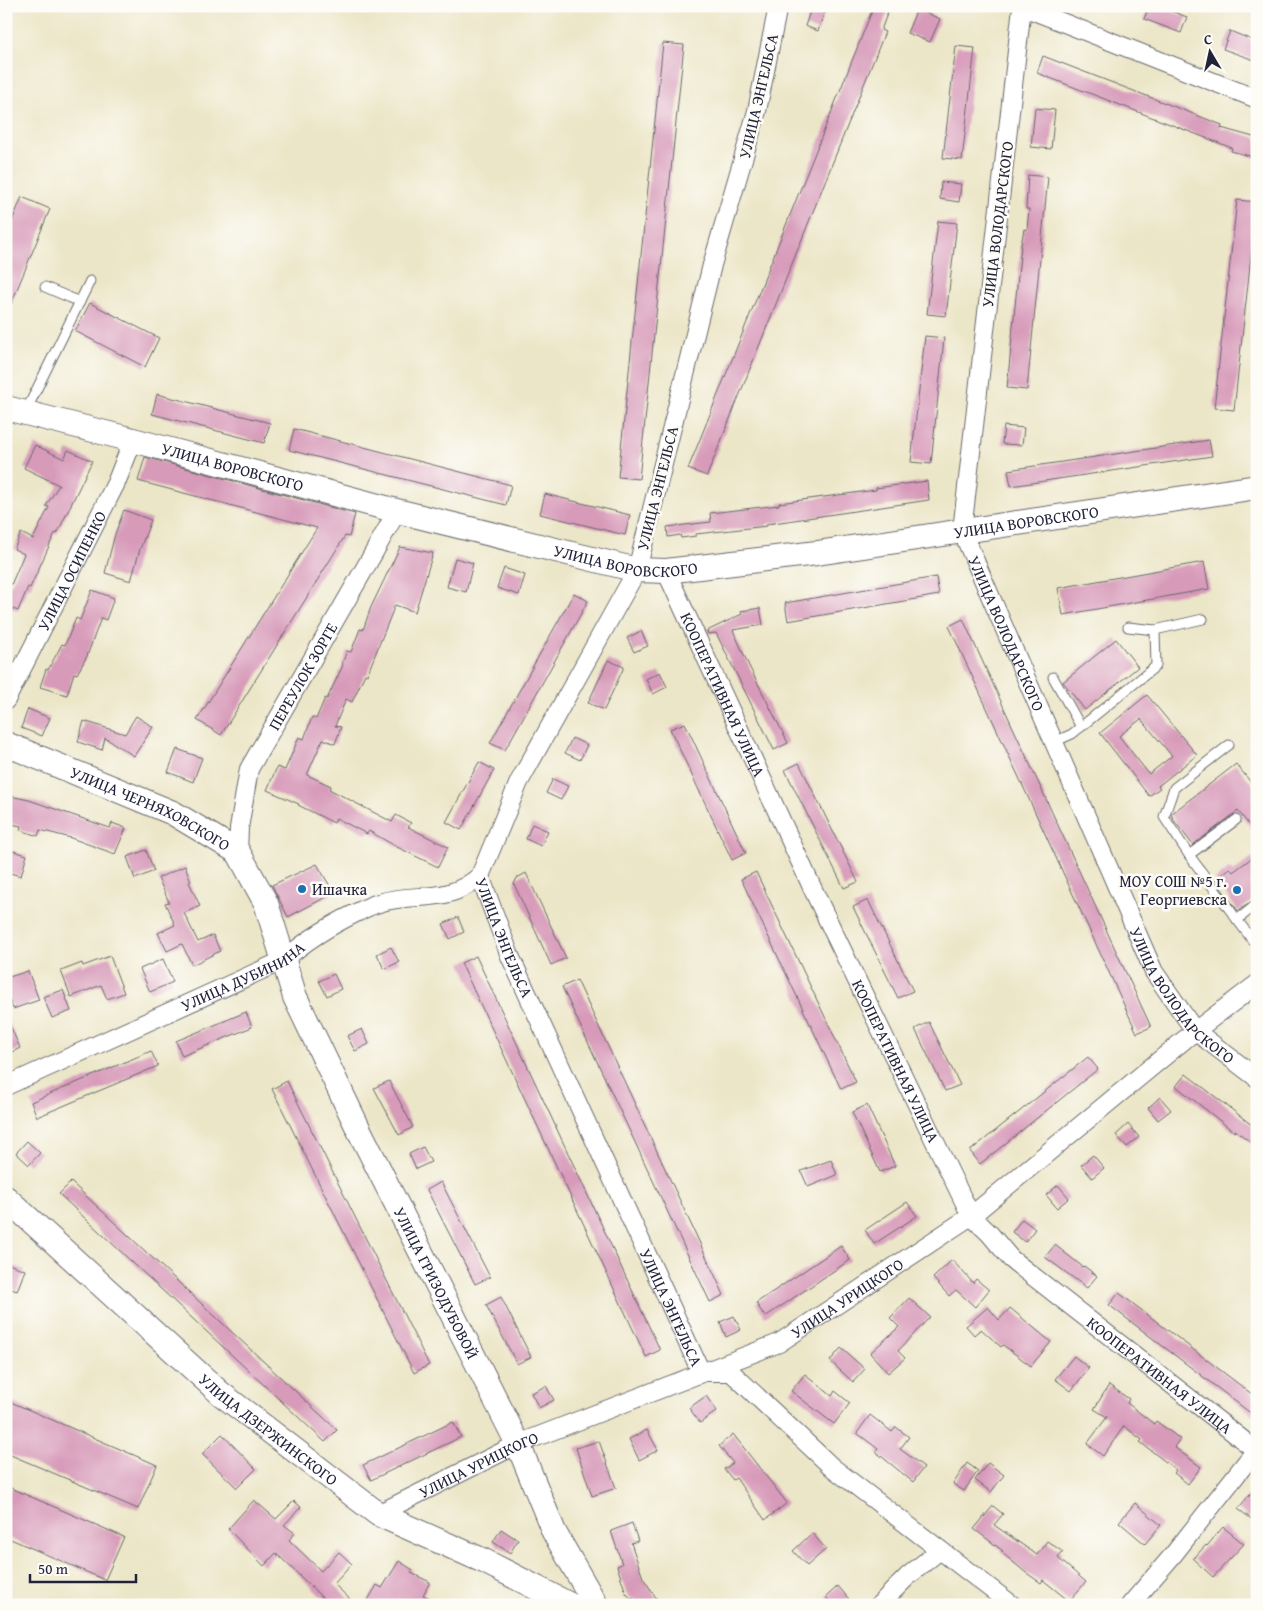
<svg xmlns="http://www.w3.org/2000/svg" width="1263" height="1611" viewBox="0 0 1263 1611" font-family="'Gentium Book Plus',serif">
<rect width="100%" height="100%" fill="#fdfcf7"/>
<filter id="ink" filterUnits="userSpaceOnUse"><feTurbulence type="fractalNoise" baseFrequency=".02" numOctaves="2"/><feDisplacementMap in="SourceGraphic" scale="10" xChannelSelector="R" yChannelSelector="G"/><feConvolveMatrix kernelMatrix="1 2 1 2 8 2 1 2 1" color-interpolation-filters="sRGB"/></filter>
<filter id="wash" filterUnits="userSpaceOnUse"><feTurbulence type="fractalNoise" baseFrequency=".0096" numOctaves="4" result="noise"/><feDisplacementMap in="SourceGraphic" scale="20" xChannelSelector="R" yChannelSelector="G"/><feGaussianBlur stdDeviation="1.12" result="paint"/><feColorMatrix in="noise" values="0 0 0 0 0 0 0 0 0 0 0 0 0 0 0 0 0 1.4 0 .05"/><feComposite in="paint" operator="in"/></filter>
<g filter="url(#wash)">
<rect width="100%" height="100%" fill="#ece6c8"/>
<g id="blocks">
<!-- building -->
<g fill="#d79ab9" fill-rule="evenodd">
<polygon points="812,6 820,6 826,8 818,31 805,26"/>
<polygon points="874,6 890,6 881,30 885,32 707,476 688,469"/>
<polygon points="1149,6 1158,6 1187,17 1181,33 1144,19"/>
<polygon points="917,9 940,19 930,42 907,33"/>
<polygon points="1230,31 1257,42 1257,61 1223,49"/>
<polygon points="663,43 684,45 639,479 618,477"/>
<polygon points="956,46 975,48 962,160 943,158"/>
<polygon points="1043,56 1222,125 1221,128 1257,138 1257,158 1231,151 1232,148 1037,73"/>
<polygon points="1035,108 1055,110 1051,149 1031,147"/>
<polygon points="1028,175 1048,177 1027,390 1007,388 1021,245 1024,229 1027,230 1029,209 1026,209"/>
<polygon points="941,182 961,184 959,202 940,199"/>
<polygon points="22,197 50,209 7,314 6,235"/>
<polygon points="1237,200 1257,202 1234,410 1214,408"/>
<polygon points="938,221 957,223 946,316 927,314"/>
<polygon points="90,303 159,338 145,367 75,331"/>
<polygon points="925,336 944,338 931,464 911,462"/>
<polygon points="157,394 270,423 264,443 152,414"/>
<polygon points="1004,426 1024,428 1022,445 1002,444"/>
<polygon points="294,429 511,485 506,505 289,450"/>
<polygon points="1209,440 1212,456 1011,486 1008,470"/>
<polygon points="35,445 64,459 68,450 92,461 57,534 55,533 30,588 28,587 18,611 6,606 6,583 11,585 24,554 14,549 21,533 33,539 49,507 46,506 59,485 24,468"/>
<polygon points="145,457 355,514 349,537 345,536 221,735 197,720 317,528 138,481"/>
<polygon points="927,481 929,500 767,524 767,526 696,534 696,536 681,538 680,535 668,537 667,527 711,522 710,513 779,505 779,503 876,490 876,488"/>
<polygon points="545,494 630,515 625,535 540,514"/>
<polygon points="124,510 151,520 140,549 131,581 105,573 115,534"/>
<polygon points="400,547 433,553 415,612 395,605 367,675 365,674 352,702 346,699 335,726 341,727 335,744 323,739 307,775 331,786 329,789 392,822 396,815 411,823 408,827 448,847 438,867 397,847 369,831 367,834 336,818 334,823 298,805 299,804 267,790 277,767 285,770 299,737 304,739 312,717 316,719 325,698 327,699 343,665 342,664 347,651 351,652 360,629 363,630 371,607"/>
<polygon points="455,558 473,563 466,592 447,587"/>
<polygon points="1204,562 1209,589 1063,615 1058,588"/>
<polygon points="504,568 525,575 519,595 497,588"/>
<polygon points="936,577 939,595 788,621 785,603"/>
<polygon points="92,590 114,598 106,620 101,618 87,656 77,674 74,673 67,695 40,687 46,669 48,670 62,644 65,645 76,618 80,620"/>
<polygon points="574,593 588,601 505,750 490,743"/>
<polygon points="760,608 763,625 733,630 749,666 788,743 774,750 716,633 708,634 707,631 742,614 741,611"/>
<polygon points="963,619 1151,1027 1137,1033 949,626"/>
<polygon points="641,631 648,646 634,652 627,638"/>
<polygon points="1116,639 1138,667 1085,710 1063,682"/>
<polygon points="608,660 624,667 604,710 588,703"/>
<polygon points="660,672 667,687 653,694 646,679"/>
<path d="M1147,695L1197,755L1158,786L1160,788L1149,796L1100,733ZM1141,719L1172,756L1149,774L1119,736Z"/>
<polygon points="28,709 50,718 42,736 21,728"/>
<polygon points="136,716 153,727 134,756 105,738 102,750 78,742 84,721 125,734"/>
<polygon points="685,723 746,853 732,860 670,729"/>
<polygon points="572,738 587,745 580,760 565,753"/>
<polygon points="177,749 202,758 193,782 168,772"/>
<polygon points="479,762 494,770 461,830 446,822"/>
<polygon points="799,763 858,882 844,888 785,770"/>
<polygon points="1236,764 1257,790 1257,835 1238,811 1193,845 1175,822 1171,814"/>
<polygon points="553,779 568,786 561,800 546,793"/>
<polygon points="6,795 29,800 110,828 112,823 126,828 115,854 71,838 40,830 38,836 20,830 21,826 6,823"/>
<polygon points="532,824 548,831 541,846 526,839"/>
<polygon points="6,849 27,855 21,876 6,872"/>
<polygon points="146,850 154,871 135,879 127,857"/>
<polygon points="1257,854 1257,898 1238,911 1215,880 1230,868 1233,872"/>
<polygon points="317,864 334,893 288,917 272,885"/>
<polygon points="185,866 191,881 189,882 200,906 184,913 198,942 213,935 220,951 192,965 182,944 167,951 158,933 175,925 165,903 169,902 158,878"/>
<polygon points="756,872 856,1082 841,1089 741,879"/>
<polygon points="526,873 566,958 551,965 514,884 517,878"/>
<polygon points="868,900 913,991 898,998 853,907"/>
<polygon points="458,917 464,932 450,939 443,924"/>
<polygon points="391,947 399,962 384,969 377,954"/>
<polygon points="110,956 124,993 107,999 101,985 71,997 61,971 82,963 83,966"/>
<polygon points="476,956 660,1350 646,1357 461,963"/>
<polygon points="163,959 173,982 150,992 140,969"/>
<polygon points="28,971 39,1000 13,1009 6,991 6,978"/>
<polygon points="334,974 341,989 327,996 319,981"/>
<polygon points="577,980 724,1295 710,1302 562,987"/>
<polygon points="63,990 71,1011 52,1018 43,997"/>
<polygon points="246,1012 252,1027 182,1056 176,1041"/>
<polygon points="6,1016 20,1048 6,1055"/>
<polygon points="929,1022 960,1085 945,1091 915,1029"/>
<polygon points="362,1029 369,1044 355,1051 347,1036"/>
<polygon points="151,1051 158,1066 37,1117 31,1102"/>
<polygon points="1088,1057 1098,1069 980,1164 970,1151"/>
<polygon points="1186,1074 1257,1129 1257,1147 1235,1130 1234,1132 1176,1086"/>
<polygon points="287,1081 429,1365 414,1373 272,1089"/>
<polygon points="389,1081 413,1127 399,1135 374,1088"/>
<polygon points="1160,1097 1171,1110 1158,1120 1148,1108"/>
<polygon points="867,1105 895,1166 880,1172 852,1112"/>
<polygon points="1128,1124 1139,1137 1127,1147 1116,1135"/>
<polygon points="27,1141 40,1153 29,1165 16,1153"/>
<polygon points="423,1147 431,1162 416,1169 409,1154"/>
<polygon points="1093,1155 1104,1168 1092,1178 1081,1165"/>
<polygon points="831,1160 837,1175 808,1187 801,1171"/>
<polygon points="71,1182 337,1430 325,1442 59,1194"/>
<polygon points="441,1182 490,1277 475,1284 427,1190"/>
<polygon points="1058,1185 1069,1198 1057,1208 1046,1195"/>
<polygon points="907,1202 917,1216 874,1244 865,1230"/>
<polygon points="1022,1219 1035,1229 1025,1242 1012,1232"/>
<polygon points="1055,1245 1083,1267 1084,1266 1097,1276 1087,1288 1045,1257"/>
<polygon points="841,1246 850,1260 765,1317 756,1303"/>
<polygon points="952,1260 973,1283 976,1279 989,1290 975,1307 956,1290 949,1296 933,1278"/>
<polygon points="6,1263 25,1270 17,1291 6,1287"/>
<polygon points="1119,1293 1257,1398 1257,1418 1109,1305"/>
<polygon points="501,1297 531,1357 517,1364 486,1305"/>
<polygon points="909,1298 930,1317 898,1351 905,1358 888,1373 870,1353 899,1327 890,1318"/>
<polygon points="988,1307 999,1320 1010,1308 1051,1342 1031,1366 1003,1345 1001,1347 981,1329 974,1335 966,1326"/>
<polygon points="734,1316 741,1330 726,1337 720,1322"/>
<polygon points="841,1348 865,1369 853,1382 830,1361"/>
<polygon points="1074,1356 1089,1368 1071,1391 1055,1379"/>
<polygon points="805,1374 832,1396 835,1391 850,1403 834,1424 791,1391"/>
<polygon points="1109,1385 1129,1399 1127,1403 1154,1424 1156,1421 1180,1439 1174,1447 1201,1467 1188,1484 1174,1473 1176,1470 1140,1442 1142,1440 1124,1426 1103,1456 1087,1444 1107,1417 1094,1409"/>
<polygon points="546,1386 554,1400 539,1408 531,1393"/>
<polygon points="706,1396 717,1411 700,1423 689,1408"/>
<polygon points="6,1400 157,1465 138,1509 6,1453"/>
<polygon points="870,1415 892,1432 896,1427 909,1437 900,1449 924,1467 913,1482 876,1452 878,1449 857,1433"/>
<polygon points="453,1422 461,1437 371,1480 363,1465"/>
<polygon points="647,1430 658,1450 639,1460 629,1439"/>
<polygon points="222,1434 256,1469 237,1488 202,1454"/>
<polygon points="733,1434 787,1503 765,1520 736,1478 733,1480 724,1469 733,1463 719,1446"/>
<polygon points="599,1441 616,1488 592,1496 576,1448"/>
<polygon points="967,1463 978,1471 964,1491 953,1484"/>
<polygon points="988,1463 1004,1475 991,1492 975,1480"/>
<polygon points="1257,1485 1257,1523 1238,1509"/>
<polygon points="6,1486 124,1537 105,1580 6,1537"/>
<polygon points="254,1500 276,1519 294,1501 301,1507 284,1525 295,1533 289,1540 321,1571 339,1552 352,1564 334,1584 356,1605 330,1605 276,1553 264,1566 228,1529"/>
<polygon points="1135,1503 1161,1525 1145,1544 1119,1522"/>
<polygon points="993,1506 1003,1514 994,1525 1037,1555 1047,1541 1063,1552 1058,1558 1086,1582 1069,1601 1043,1580 1041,1583 1025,1572 1001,1552 1003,1551 974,1529"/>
<polygon points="632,1523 638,1541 631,1543 643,1578 661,1605 638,1605 633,1598 631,1599 626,1593 617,1566 622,1564 611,1531"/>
<polygon points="1223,1527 1244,1544 1213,1577 1193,1559 1206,1545 1207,1546"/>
<polygon points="501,1529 518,1540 510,1553 493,1542"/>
<polygon points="812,1533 826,1549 807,1566 793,1551"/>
<polygon points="399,1561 413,1570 411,1573 430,1582 423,1595 444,1605 365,1605 377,1585 382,1588"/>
<polygon points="838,1586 854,1605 832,1605 826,1597"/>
</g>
</g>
</g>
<g filter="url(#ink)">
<use href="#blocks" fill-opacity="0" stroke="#69676c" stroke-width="1"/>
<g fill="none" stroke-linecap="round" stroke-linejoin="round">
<defs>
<g id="lane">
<polyline points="45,287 80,302"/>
<polyline points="25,413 90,281"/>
<polyline points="1128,627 1155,630"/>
<polyline points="1053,677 1081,727"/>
<polyline points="1054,742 1072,734 1156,666 1155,630 1203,619"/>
<polyline points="1229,745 1174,788 1164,817 1189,855 1253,941"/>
<polyline points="1189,855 1236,820"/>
<polyline points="1237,920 1257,904"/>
</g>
<g id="street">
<path id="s1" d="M778,6L757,111L712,265L637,570L519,782L480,876L510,956L701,1372H731L833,1468L1012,1605"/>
<polyline points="1021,6 1257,99"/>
<path id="s2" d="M1022,7L962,531L1154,972L1195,1031L1257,1078"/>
<path id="s3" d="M666,571L817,898L971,1216L989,1233L1011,1259L1257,1451"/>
<path id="s4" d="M6,700L116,483L133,440"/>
<path id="s5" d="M238,852L239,828L249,769L373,554L397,511"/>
<path id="s6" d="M6,1086L284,960C306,940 331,925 358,912C364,909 371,905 379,903C417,891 445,906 480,876"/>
<path id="s7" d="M378,1514L518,1444L779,1343L971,1216L1195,1031L1257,984"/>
<polyline points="879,1605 908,1576 940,1550"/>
<polyline points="1130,1605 1173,1555 1256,1450"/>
</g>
<g id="secondary">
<path id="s8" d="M6,408L133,440L397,511L637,570L666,571L817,553L1257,487"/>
<path id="s9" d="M6,744L173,813L238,852L266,903L295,997L358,1128L518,1444L554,1532L596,1605"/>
<path id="s10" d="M6,1198L220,1393L378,1514L484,1561L570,1605"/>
</g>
</defs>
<!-- lane casing -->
<use href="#lane" stroke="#69676c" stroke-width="11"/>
<!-- street casing -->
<use href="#street" stroke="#69676c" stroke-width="20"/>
<!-- secondary casing -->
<use href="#secondary" stroke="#69676c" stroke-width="26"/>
<!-- lane -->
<use href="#lane" stroke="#fff" stroke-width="9"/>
<!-- street -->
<use href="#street" stroke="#fff" stroke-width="18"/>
<!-- secondary -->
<use href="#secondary" stroke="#fff" stroke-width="24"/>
</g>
</g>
<!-- markers -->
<g fill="#1f6fb2" stroke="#fdfcf7" stroke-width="2">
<circle cx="302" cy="889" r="5"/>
<circle cx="1237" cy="890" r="5"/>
</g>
<g text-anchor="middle" stroke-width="5" stroke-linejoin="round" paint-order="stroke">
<!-- street labels -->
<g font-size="16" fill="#22223b" stroke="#fdfcf7">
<text transform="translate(758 96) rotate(-77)" y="6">УЛИЦА ЭНГЕЛЬСА</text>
<text transform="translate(997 224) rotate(-83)" y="6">УЛИЦА ВОЛОДАРСКОГО</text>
<text dy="6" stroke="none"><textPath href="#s8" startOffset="234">УЛИЦА ВОРОВСКОГО</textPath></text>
<text transform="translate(657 488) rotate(-76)" y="6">УЛИЦА ЭНГЕЛЬСА</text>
<text dy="6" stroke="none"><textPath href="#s8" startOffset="1044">УЛИЦА ВОРОВСКОГО</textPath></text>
<text dy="6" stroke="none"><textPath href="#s8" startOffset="639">УЛИЦА ВОРОВСКОГО</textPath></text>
<text dy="6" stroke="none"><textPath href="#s4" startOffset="145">УЛИЦА ОСИПЕНКО</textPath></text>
<text dy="6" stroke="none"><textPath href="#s2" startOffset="639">УЛИЦА ВОЛОДАРСКОГО</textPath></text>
<text dy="6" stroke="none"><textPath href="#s5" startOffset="191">ПЕРЕУЛОК ЗОРГЕ</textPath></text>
<text dy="6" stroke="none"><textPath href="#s3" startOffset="136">КООПЕРАТИВНАЯ УЛИЦА</textPath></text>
<text dy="6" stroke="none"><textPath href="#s9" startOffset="158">УЛИЦА ЧЕРНЯХОВСКОГО</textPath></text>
<text dy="6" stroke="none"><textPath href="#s1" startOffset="992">УЛИЦА ЭНГЕЛЬСА</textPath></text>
<text dy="6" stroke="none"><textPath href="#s6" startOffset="261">УЛИЦА ДУБИНИНА</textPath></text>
<text dy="6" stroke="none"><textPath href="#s2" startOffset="1044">УЛИЦА ВОЛОДАРСКОГО</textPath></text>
<text dy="6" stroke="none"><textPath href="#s3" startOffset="541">КООПЕРАТИВНАЯ УЛИЦА</textPath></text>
<text dy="6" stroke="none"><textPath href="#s9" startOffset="732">УЛИЦА ГРИЗОДУБОВОЙ</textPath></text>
<text dy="6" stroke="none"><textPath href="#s7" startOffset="518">УЛИЦА УРИЦКОГО</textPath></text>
<text dy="6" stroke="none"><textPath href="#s1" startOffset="1398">УЛИЦА ЭНГЕЛЬСА</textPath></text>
<text dy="6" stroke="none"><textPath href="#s3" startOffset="961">КООПЕРАТИВНАЯ УЛИЦА</textPath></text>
<text dy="6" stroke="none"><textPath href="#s10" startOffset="350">УЛИЦА ДЗЕРЖИНСКОГО</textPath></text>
<text dy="6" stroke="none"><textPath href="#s7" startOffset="112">УЛИЦА УРИЦКОГО</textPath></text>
</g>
<!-- poi labels -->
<g font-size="16" fill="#22223b" stroke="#fdfcf7" text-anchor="end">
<text x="1227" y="887">МОУ СОШ №5 г.<tspan x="1227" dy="18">Георгиевска</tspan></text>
<text x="312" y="895" text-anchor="start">Ишачка</text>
</g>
</g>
<!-- margin -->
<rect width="1263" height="1611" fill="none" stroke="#fdfcf7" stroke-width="25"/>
<!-- north arrow -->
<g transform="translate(1210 52) rotate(351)" stroke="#fdfcf7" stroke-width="4" paint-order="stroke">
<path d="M0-4L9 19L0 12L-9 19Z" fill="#22223b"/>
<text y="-8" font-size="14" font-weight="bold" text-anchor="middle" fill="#22223b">С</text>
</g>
<!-- scale -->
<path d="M30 1574v8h106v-8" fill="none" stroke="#22223b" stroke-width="2.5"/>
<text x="38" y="1574" font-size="15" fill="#22223b" stroke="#fdfcf7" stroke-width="4" paint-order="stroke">50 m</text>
</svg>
